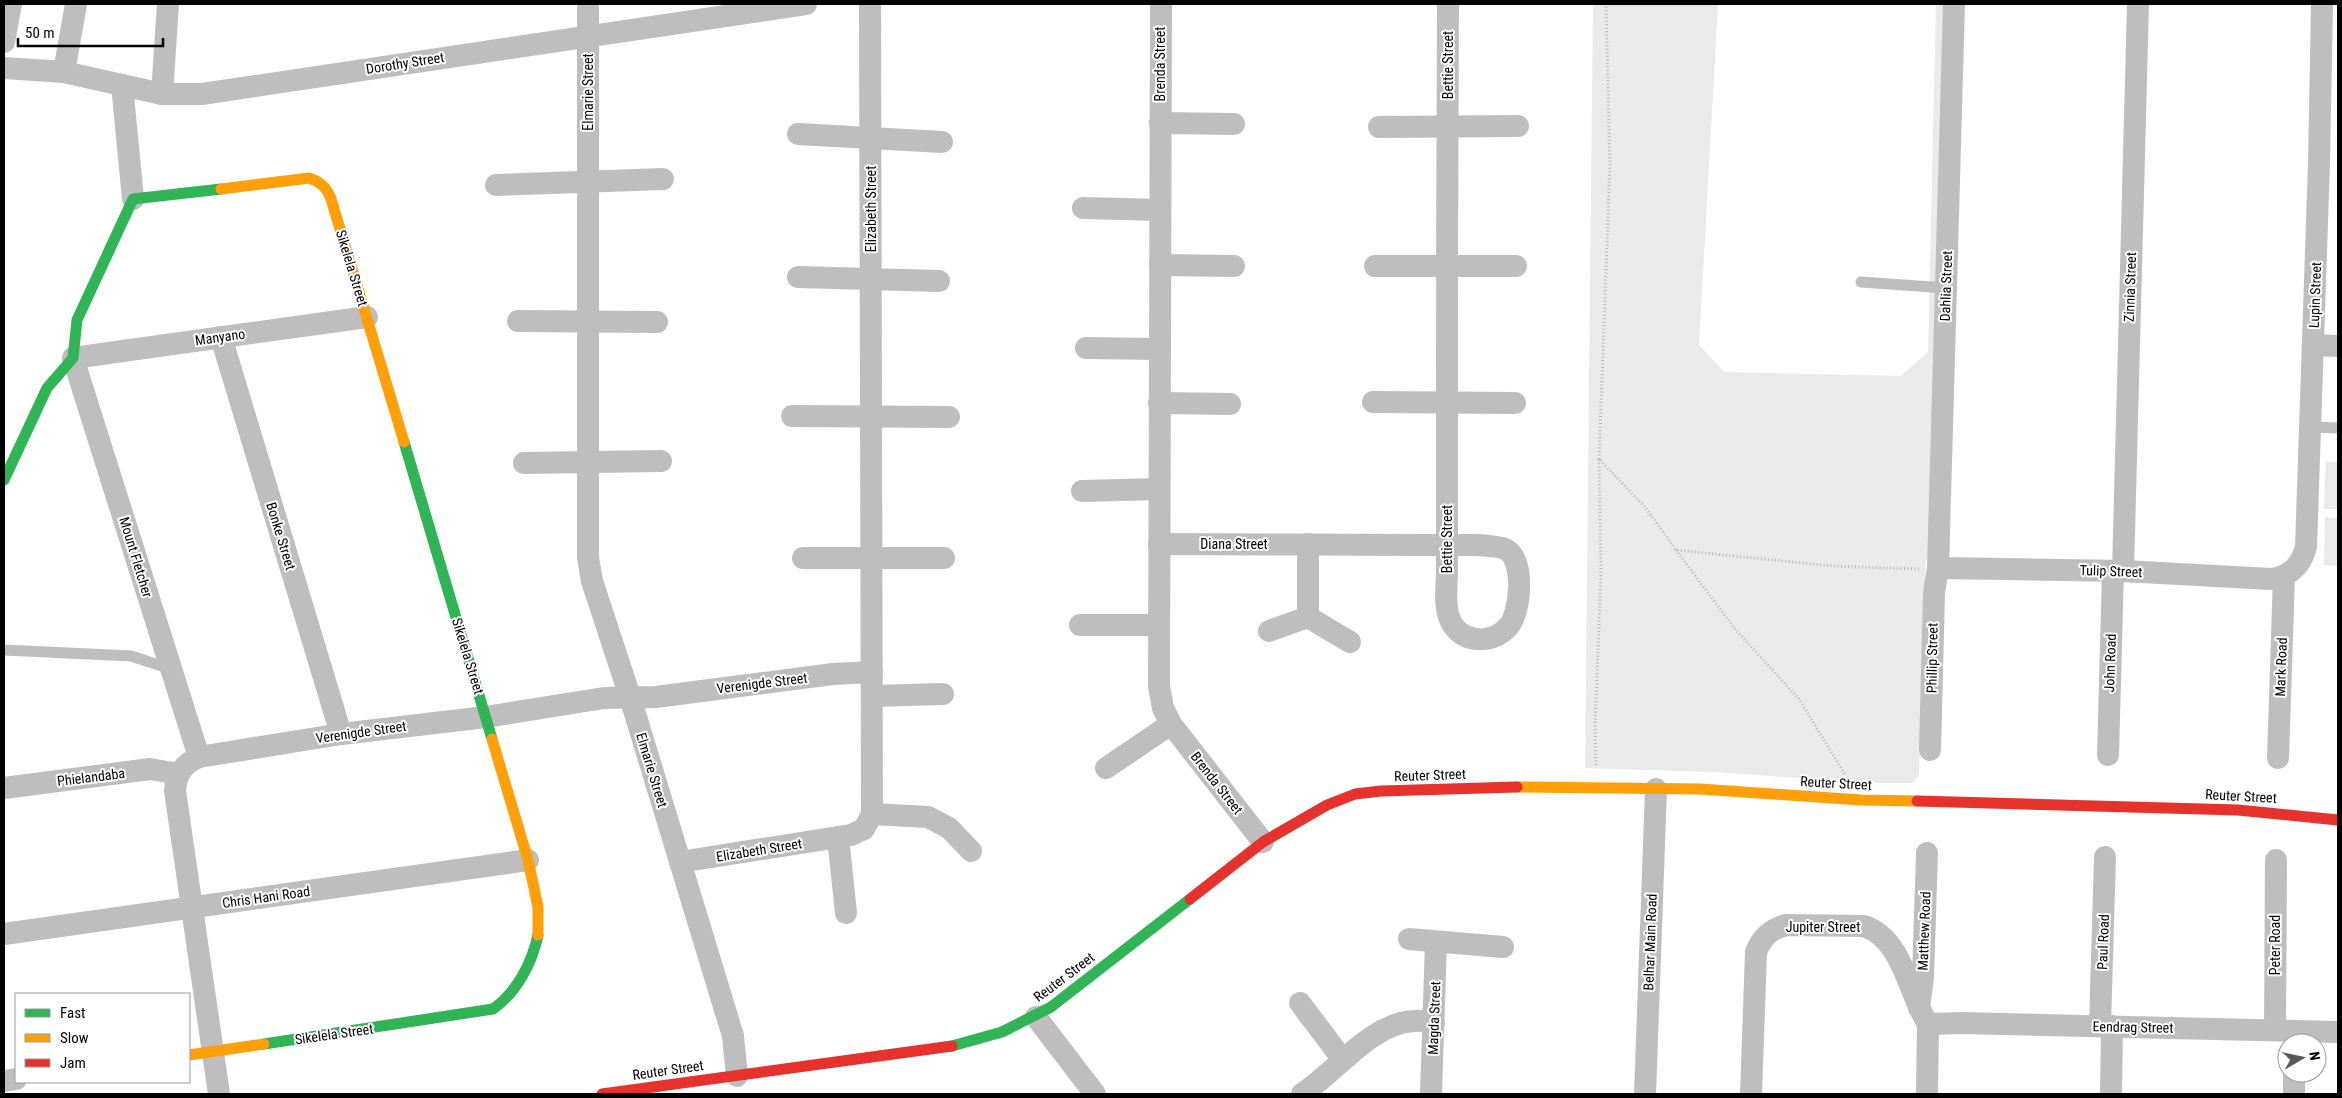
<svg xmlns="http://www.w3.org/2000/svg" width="2342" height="1098" viewBox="0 0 2342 1098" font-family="'Roboto Condensed',sans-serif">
<rect width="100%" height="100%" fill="#fff"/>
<!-- green -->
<g fill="#eaeaea">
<polygon points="1593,4 1718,4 1699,345 1724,372 1901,376 1928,352 1936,4 1947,4 1934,543 1926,561 1919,775 1913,783 1869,783 1714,772 1585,768"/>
<polygon points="2326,461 2338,462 2338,509 2324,509"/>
<polygon points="2325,517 2338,518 2338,566 2324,565"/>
</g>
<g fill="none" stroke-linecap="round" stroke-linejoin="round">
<!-- path -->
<g stroke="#b8b8b8" stroke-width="3" stroke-dasharray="1 2.5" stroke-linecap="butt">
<polyline points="1599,459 1610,164 1606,4"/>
<polyline points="1676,550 1735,629 1799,699 1846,776"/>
<polyline points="1596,765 1595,727 1601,573 1599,459 1645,507 1676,550 1832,566 1919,569"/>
</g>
<!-- lane -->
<g stroke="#bebebe" stroke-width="11">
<polyline points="1861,282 1946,288"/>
<polyline points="2310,427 2338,428"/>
<polyline points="4,650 131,656 171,669"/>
</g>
<!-- street -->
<g stroke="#bebebe" stroke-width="22">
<polyline points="588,4 588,558 592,581 630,697 733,1036 737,1076"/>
<polyline points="1161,4 1159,686 1163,708 1171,724 1263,842"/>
<polyline points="4,42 11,4"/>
<polyline points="4,68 64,72 162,94 202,94 806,4"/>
<polyline points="64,72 76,4"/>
<polyline points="122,85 133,199"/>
<polyline points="162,94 168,4"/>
<polyline points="1160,123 1234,124"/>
<polyline points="1379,127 1518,126"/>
<polyline points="798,134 942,142"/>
<polyline points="496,185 663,179"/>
<polyline points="1083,208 1160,210"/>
<polyline points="1160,265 1234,266"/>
<polyline points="1375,266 1516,266"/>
<polyline points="798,277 939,281"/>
<polyline points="518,321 657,322"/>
<polyline points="221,337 341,734"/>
<polyline points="2313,345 2338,346"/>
<polyline points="1086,348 1159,349"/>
<polyline points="1373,402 1515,403"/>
<polyline points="1159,403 1230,404"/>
<polyline points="792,416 949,417"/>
<polyline points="524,463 661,461"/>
<polyline points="1082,491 1159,489"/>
<path d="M1159,544C1247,544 1335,545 1423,545C1440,545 1495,543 1507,550C1525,561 1521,613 1508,627C1490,647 1457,642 1449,617C1444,603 1447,586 1447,572C1447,536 1447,501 1447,465C1447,311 1447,158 1448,4"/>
<polyline points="1308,544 1308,617 1350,642"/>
<polyline points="803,558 944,558"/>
<path d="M1938,568L2123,571L2271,579C2290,576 2301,566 2306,547L2319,163L2322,4"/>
<polyline points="2123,571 2138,4"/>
<polyline points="1080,625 1159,625"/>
<polyline points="1269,631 1308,617"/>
<polyline points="872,696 943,694"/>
<polyline points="1930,750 1934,593 1938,568 1954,4"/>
<polyline points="2108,755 2113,571"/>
<polyline points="199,757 73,358 367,317"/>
<polyline points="2278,758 2284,576"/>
<polyline points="1106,768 1171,724"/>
<polyline points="4,788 150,769 179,774"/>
<polyline points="872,814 928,817 949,828 971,851"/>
<polyline points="838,837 846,913"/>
<polyline points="680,862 851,835 864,829 872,814 870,4"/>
<polyline points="4,934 528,860"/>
<polyline points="1409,939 1503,947"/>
<polyline points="1300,1003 1343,1060"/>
<polyline points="1919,1008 1923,977 1927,853"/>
<polyline points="1036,1017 1095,1094"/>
<polyline points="1928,1024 1962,1023 2338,1032"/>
<polyline points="2100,1026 2105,857"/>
<polyline points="2275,1030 2276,860"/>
<polyline points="4,1081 16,1079"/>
<path d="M219,1094L175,791C176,774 183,764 199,757L341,734L486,717L604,698L656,697L833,674L872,672"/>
<path d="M1302,1094C1336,1072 1371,1023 1414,1021C1421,1020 1427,1022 1434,1023"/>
<polyline points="1431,1094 1436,942"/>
<polyline points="1645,1094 1656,789"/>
<path d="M1751,1094L1756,952C1762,937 1771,929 1786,925L1864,926C1903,939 1908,993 1928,1024"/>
<polyline points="1927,1094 1928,1024"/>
<polyline points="2111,1094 2112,1026"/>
<polyline points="2294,1094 2294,1073"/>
</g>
<!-- fast -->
<g stroke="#30b455" stroke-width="11">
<polyline points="404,442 492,739"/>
<polyline points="4,480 47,388 73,358 77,320 133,199 221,189"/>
<path d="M264,1044L493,1009C517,992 532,963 538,935"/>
<polyline points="952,1046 1002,1032 1051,1007 1190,899"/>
</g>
<!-- slow -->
<g stroke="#ff9f0a" stroke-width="11">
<path d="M221,189L309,178C321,182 327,188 331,199L404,442"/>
<polyline points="492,739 528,860 538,907 538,935"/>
<polyline points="1517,787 1700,789 1861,800 1917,801"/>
<polyline points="189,1055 264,1044"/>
</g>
<!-- jam -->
<g stroke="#e5322d" stroke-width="11">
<polyline points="1917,801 2238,810 2338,820"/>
<polyline points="1190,899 1263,842 1327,805 1355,794 1381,791 1517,787"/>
<polyline points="602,1094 952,1046"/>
</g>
</g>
<g text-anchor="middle" stroke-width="4" stroke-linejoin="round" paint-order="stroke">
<!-- street labels -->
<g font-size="14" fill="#000" stroke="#fff">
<text transform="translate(405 63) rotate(-9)" y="5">Dorothy Street</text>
<text transform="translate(1160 64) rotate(-90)" y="5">Brenda Street</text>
<text transform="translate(1448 65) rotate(-90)" y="5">Bettie Street</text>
<text transform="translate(588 92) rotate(-90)" y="5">Elmarie Street</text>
<text transform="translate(871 209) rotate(-90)" y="5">Elizabeth Street</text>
<text transform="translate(352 268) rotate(73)" y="5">Sikelela Street</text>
<text transform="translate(1946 286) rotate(-88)" y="5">Dahlia Street</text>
<text transform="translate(2130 287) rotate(-88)" y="5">Zinnia Street</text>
<text transform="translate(2315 295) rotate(-88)" y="5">Lupin Street</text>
<text transform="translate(220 337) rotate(-8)" y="5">Manyano</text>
<text transform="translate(281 536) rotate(73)" y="5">Bonke Street</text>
<text transform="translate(1447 539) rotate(-90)" y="5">Bettie Street</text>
<text x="1234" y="549">Diana Street</text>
<text transform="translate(136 557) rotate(73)" y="5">Mount Fletcher</text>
<text transform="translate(2111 571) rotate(2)" y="5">Tulip Street</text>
<text transform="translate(468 656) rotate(73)" y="5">Sikelela Street</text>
<text transform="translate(1932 658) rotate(-89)" y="5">Phillip Street</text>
<text transform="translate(2110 663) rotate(-88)" y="5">John Road</text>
<text transform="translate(2281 667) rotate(-88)" y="5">Mark Road</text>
<text transform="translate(762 683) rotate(-7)" y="5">Verenigde Street</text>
<text transform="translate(361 732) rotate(-8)" y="5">Verenigde Street</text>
<text transform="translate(652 770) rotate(73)" y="5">Elmarie Street</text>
<text transform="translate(1430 775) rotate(-2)" y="5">Reuter Street</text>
<text transform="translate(91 777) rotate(-7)" y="5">Phielandaba</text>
<text transform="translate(1217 783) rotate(52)" y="5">Brenda Street</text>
<text transform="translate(1836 783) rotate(3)" y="5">Reuter Street</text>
<text transform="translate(2241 796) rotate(3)" y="5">Reuter Street</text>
<text transform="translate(759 850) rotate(-9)" y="5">Elizabeth Street</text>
<text transform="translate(266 897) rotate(-8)" y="5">Chris Hani Road</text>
<text x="1823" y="932">Jupiter Street</text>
<text transform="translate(1924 931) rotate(-88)" y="5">Matthew Road</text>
<text transform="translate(1650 942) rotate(-88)" y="5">Belhar Main Road</text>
<text transform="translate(2103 942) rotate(-88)" y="5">Paul Road</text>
<text transform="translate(2275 945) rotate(-90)" y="5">Peter Road</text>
<text transform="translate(1064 977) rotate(-37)" y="5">Reuter Street</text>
<text transform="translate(1434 1018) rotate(-88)" y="5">Magda Street</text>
<text transform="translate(2133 1027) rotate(1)" y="5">Eendrag Street</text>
<text transform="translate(334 1034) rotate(-8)" y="5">Sikelela Street</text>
<text transform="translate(668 1070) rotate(-8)" y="5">Reuter Street</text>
</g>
</g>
<!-- border -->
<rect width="2342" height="1098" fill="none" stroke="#000000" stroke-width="10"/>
<!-- legend -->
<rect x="15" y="993" width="175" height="90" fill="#ffffff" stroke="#999999"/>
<rect x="25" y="1009" width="25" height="8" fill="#30b455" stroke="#999999"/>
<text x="60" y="1018" font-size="15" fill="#000000">Fast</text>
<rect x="25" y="1034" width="25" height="8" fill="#ff9f0a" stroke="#999999"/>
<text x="60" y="1043" font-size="15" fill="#000000">Slow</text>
<rect x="25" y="1059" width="25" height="8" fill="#e5322d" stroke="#999999"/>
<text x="60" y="1068" font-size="15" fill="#000000">Jam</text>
<!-- north arrow -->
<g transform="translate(2302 1058) rotate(81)"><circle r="24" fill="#ffffff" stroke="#999999"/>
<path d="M0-4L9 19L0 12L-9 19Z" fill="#595959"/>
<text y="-8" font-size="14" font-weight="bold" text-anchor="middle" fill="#000000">N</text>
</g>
<!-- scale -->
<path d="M18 38v8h145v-8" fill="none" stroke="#000000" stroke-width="2.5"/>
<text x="25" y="38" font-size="15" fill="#000000" stroke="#ffffff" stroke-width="4" paint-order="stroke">50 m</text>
</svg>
